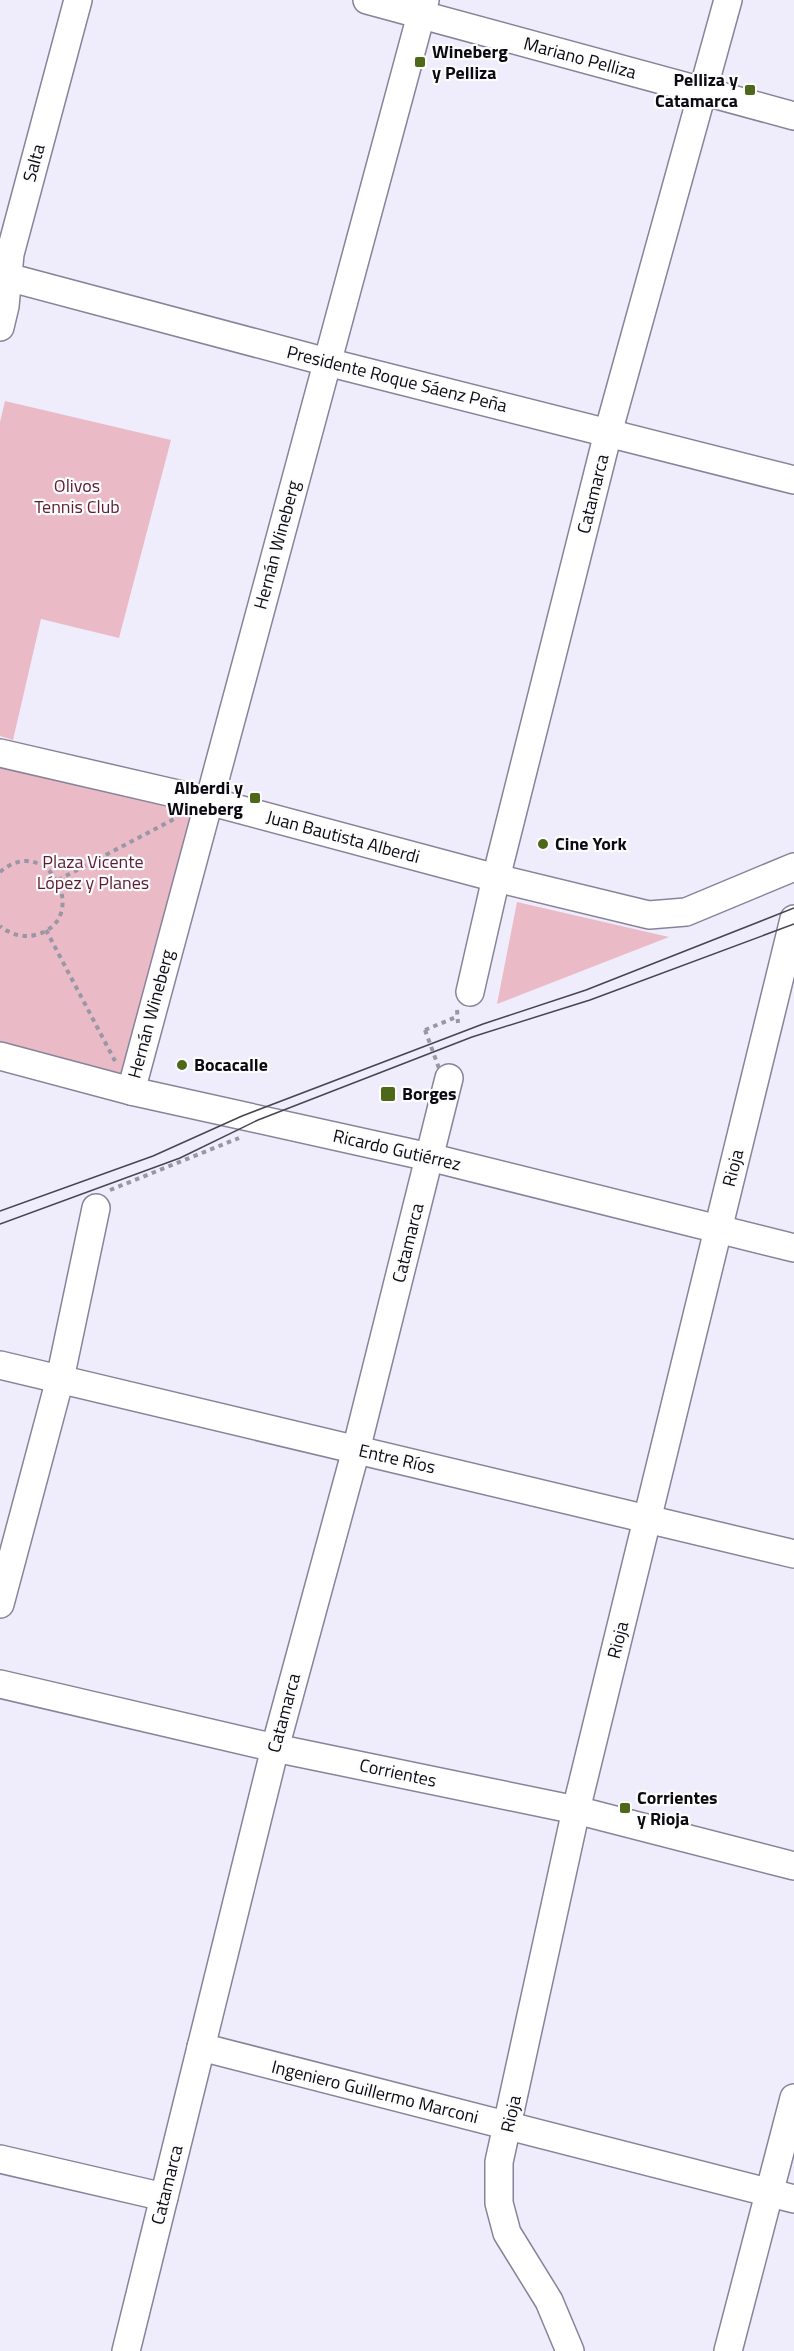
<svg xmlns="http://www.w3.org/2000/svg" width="794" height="2351" viewBox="0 0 794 2351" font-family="'Titillium Web',sans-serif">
<rect width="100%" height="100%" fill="#efecfb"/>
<!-- green -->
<g fill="#eabbc7">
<polygon points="5,401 171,440 119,638 41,619 13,740 0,736 0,422"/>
<polygon points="0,753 208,801 131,1091 0,1056"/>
<polygon points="517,902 669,937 497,1004"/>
</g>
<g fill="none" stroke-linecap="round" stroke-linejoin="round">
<defs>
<g id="minor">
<polyline points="367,0 794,116"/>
<polyline points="0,275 327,362 794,480"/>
<polyline points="0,327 5,306 10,254 78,0"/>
<polyline points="0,753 208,801 496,878 649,915 686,912 794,867"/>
<polyline points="470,992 496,878 608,433 728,0"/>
<polyline points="0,1056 131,1091 429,1157 794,1248"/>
<polyline points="131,1091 425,0"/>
<polyline points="0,1365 794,1554"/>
<polyline points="0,1604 60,1379 96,1208"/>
<polyline points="0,1684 275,1748 576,1810 794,1866"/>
<polyline points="201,2047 794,2199"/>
<polyline points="0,2159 164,2197"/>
<polyline points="126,2351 275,1748 356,1450 449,1078"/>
<polyline points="570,2351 549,2301 507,2233 499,2203 499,2162 576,1810 794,919"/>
<polyline points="728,2351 794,2098"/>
</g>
</defs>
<!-- minor casing -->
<use href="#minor" stroke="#88839a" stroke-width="30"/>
<!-- path -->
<g stroke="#9997a3" stroke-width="4" stroke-dasharray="4.5 4.5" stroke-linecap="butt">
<path d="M0,872C49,830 93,921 35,935C22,938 10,934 0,926"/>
<polyline points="58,880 178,817"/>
<polyline points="46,930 115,1061"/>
<polyline points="457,1010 458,1023"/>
<polyline points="425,1030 456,1017"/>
<polyline points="110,1190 239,1138"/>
</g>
<!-- minor -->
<use href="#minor" stroke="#fff" stroke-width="27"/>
<!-- tram -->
<g stroke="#47454f" stroke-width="1.5">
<polyline points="0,1211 153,1156 242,1116 483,1024 586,990 794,908"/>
<polyline points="0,1224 180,1158 258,1120 472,1037 590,1000 794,924"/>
</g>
<!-- path-bridge -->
<polyline stroke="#9997a3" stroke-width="4" stroke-dasharray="4.5 4.5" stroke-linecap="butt" points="425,1030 440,1071"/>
</g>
<!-- markers -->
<g fill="#4d6819" stroke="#fcfcfc" stroke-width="2">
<rect x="414" y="56" width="12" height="12" rx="3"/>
<rect x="744" y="84" width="12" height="12" rx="3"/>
<rect x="249" y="792" width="12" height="12" rx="3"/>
<circle cx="543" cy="844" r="6"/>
<circle cx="182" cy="1065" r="6"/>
<rect x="380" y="1086" width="16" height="16" rx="3"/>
<rect x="619" y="1802" width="12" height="12" rx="3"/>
</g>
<g text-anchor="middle" stroke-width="4.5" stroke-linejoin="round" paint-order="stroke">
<!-- poi labels -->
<g font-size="18" font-weight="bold" fill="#0c0a12" stroke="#fcfcfc" text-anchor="start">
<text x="432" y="58">Wineberg<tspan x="432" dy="21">y Pelliza</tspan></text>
<text x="738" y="86" text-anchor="end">Pelliza y<tspan x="738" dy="21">Catamarca</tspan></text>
<text x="243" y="794" text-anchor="end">Alberdi y<tspan x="243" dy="21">Wineberg</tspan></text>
<text x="555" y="850">Cine York</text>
<text x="194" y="1071">Bocacalle</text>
<text x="402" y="1100">Borges</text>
<text x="637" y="1804">Corrientes<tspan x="637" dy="21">y Rioja</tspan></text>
</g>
<!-- street labels -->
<g font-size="18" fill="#0c0a12" stroke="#fcfcfc">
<text transform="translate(580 58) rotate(15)" y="6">Mariano Pelliza</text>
<text transform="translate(34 163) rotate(-75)" y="6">Salta</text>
<text transform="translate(397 379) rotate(14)" y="6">Presidente Roque Sáenz Peña</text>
<text transform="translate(593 494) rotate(-76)" y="6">Catamarca</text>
<text transform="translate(277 545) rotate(-75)" y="6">Hernán Wineberg</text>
<text transform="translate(343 837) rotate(15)" y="6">Juan Bautista Alberdi</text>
<text transform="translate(151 1014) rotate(-75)" y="6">Hernán Wineberg</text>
<text transform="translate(397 1150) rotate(13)" y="6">Ricardo Gutiérrez</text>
<text transform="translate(733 1168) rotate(-76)" y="6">Rioja</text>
<text transform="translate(408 1243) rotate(-76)" y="6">Catamarca</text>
<text transform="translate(397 1459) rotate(13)" y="6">Entre Ríos</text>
<text transform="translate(618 1640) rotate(-76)" y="6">Rioja</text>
<text transform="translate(284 1713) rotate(-75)" y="6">Catamarca</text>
<text transform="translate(398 1773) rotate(12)" y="6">Corrientes</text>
<text transform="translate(375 2092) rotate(14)" y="6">Ingeniero Guillermo Marconi</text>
<text transform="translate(511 2114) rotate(-77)" y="6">Rioja</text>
<text transform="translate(167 2185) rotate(-76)" y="6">Catamarca</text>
</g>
<!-- park labels -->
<g font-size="18" fill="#5d1c34" stroke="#fcfcfc">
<text x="77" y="492">Olivos<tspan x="77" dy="21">Tennis Club</tspan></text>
<text x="93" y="868">Plaza Vicente<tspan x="93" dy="21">López y Planes</tspan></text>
</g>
</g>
</svg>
